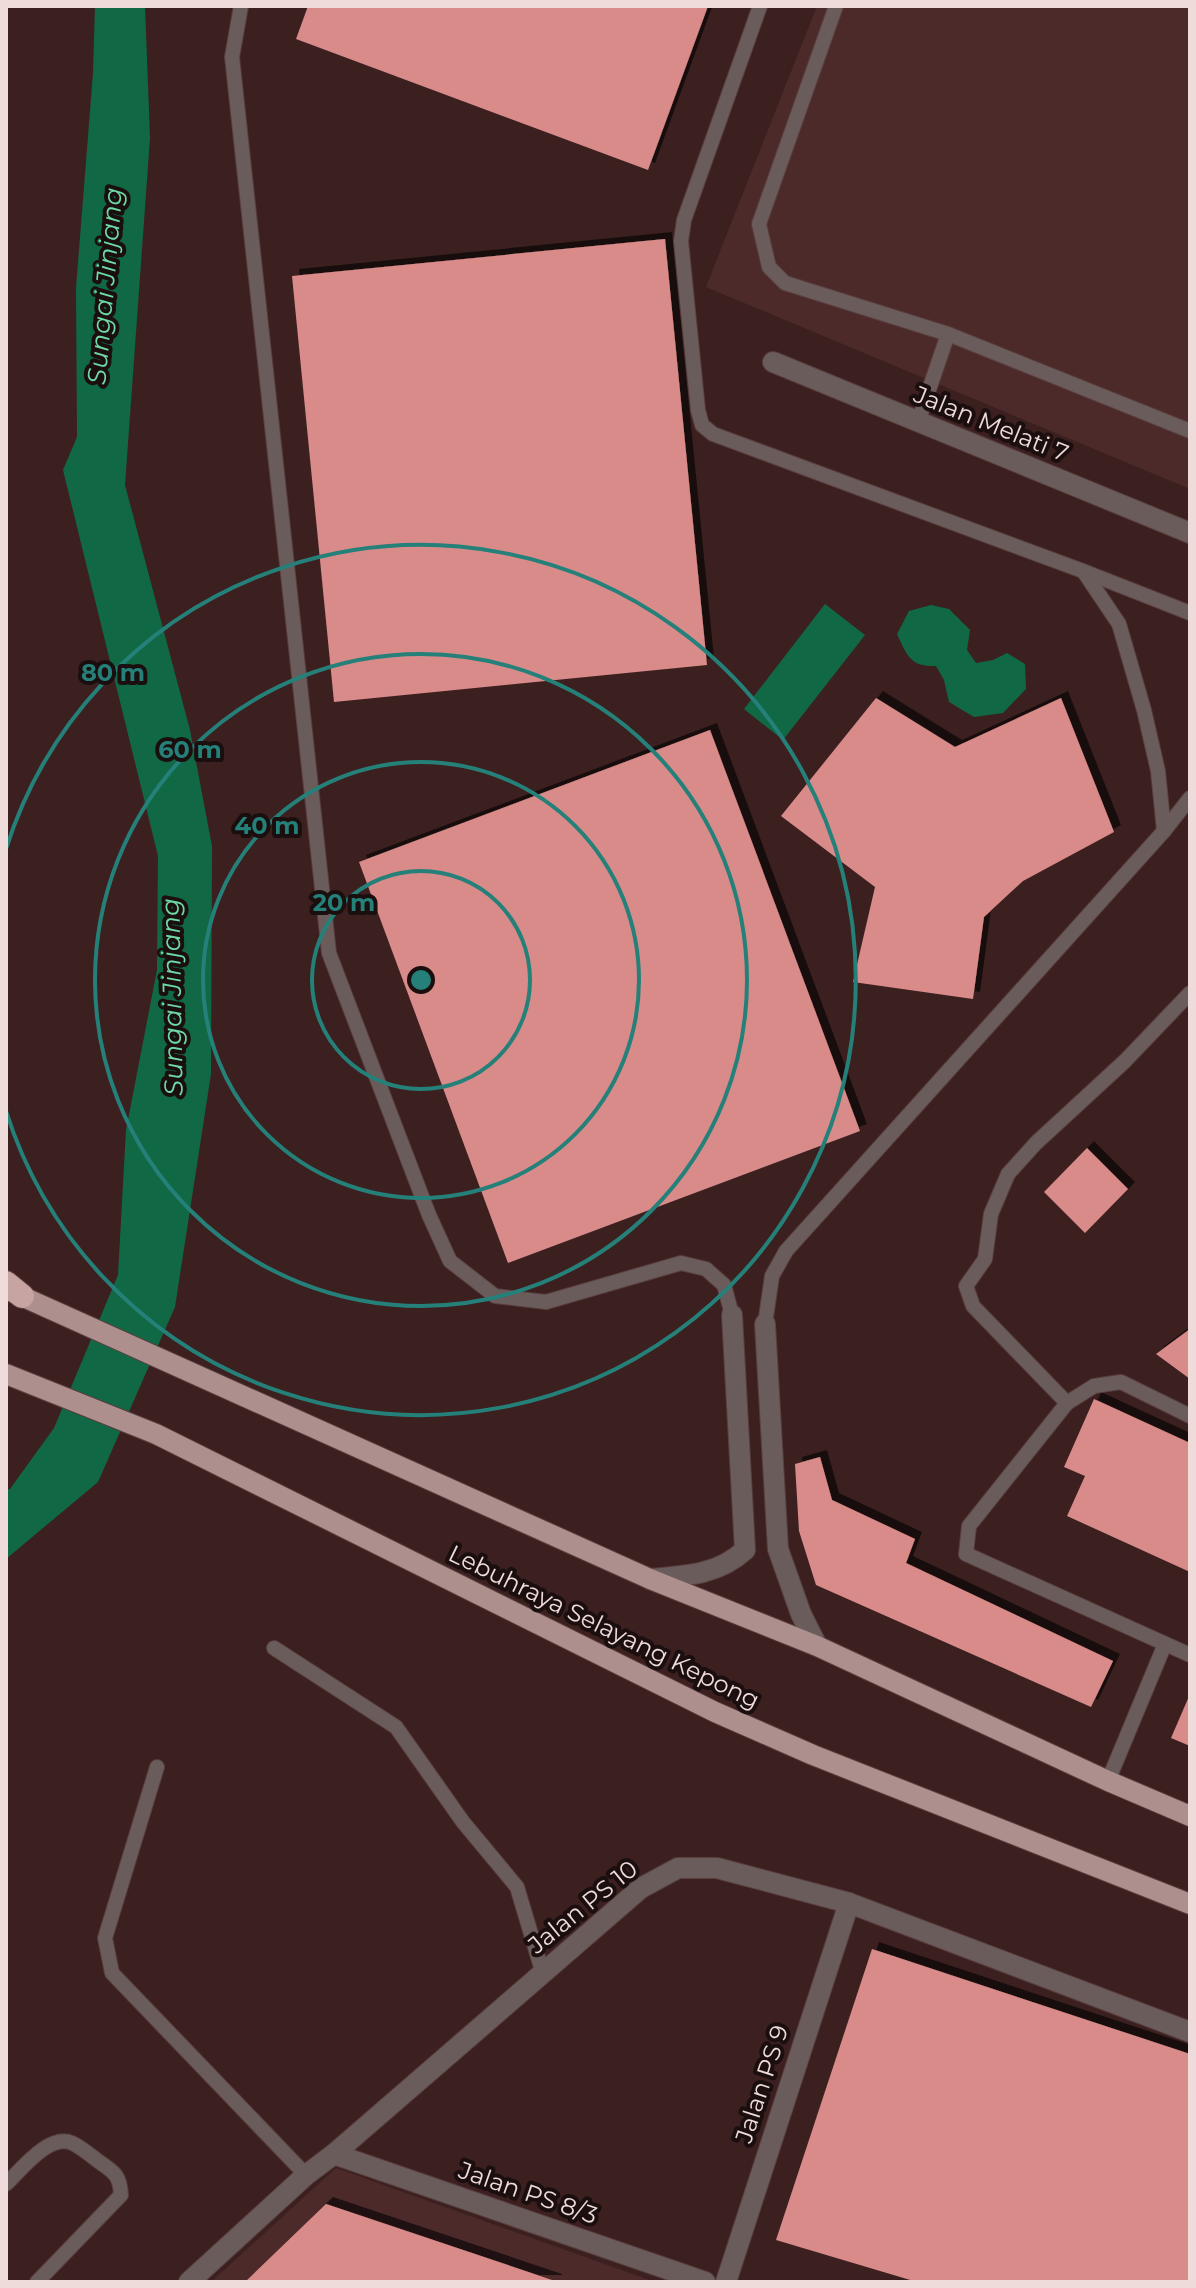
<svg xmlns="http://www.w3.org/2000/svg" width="1196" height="2288" viewBox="0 0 1196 2288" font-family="Montserrat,sans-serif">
<defs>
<filter id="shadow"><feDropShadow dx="7" dy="-7" stdDeviation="0" flood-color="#0009"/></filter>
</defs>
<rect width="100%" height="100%" fill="#3c2020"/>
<!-- built -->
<g fill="#4d2a2a">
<polygon points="817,6 1190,6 1190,489 706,287"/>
<polygon points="336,2168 655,2282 211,2282"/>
</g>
<!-- water -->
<g fill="#116845">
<polygon points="95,6 145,6 150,138 125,485 190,730 212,846 211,1074 175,1307 98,1482 6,1559 6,1490 10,1489 54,1428 118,1275 126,1130 157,970 158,856 63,470 77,437 76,288 93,73"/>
<polygon points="825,604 865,635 783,740 744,709"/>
<path d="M931,605L949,609L970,630L967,650L976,663L993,660L1007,653L1025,664L1026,689L1003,713L974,717L949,702L944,680L936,666C910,667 907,655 897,634L909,611Z"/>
</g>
<!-- building -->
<g fill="#d98b8a" filter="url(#shadow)">
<polygon points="308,6 708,6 648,170 296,39"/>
<polygon points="665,239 707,665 334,702 292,276"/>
<polygon points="876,698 955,747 1061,698 1114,832 1023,881 984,917 973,999 853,982 875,887 781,816"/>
<polygon points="710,730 860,1131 508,1263 359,862"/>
<polygon points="1087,1148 1128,1189 1085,1233 1044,1192"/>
<polygon points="1190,1329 1190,1379 1156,1354"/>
<polygon points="1094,1399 1190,1443 1190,1572 1067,1516 1085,1476 1064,1467"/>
<polygon points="820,1457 832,1500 915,1539 906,1563 1113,1661 1091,1707 816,1585 799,1531 795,1464"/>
<polygon points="1190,1694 1190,1746 1171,1738"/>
<polygon points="872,1949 1190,2054 1190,2282 917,2282 776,2240"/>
<polygon points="326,2204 555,2281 555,2282 245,2282"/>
</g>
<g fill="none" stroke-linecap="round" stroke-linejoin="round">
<defs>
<g id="lane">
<polyline points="241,6 232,57 329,953 429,1215 450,1261 495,1296 546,1302 681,1263 706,1269 724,1285 732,1315"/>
<polyline points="760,6 684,220 681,241 698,410 702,425 713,434 1083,571 1190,613"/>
<polyline points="836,6 759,224 769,267 785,283 948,334 918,422"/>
<polyline points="948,334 1190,431"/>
<polyline points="1084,572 1119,624 1144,710 1158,771 1164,831"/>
<polyline points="1190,993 1125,1061 1036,1143 1008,1174 991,1214 985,1259 966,1286 973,1306 1067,1403 969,1526 966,1554 1190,1655"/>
<polyline points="765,1324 772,1276 786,1251 1164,831 1190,798"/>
<polyline points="1067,1403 1094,1386 1121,1382 1190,1416"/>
<polyline points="274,1648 396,1727 463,1822 517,1887 543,1974"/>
<polyline points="157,1767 105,1938 112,1973 306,2175"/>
<polyline points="1108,1781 1165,1644"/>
<path d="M6,2184C21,2170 49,2133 72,2143C81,2147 90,2155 98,2161C114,2172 120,2175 121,2195L37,2282"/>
</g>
<g id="street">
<polyline points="773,362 1190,533"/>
<polyline points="765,1324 778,1549 801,1614 817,1646"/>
<path d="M650,1579C685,1576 718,1575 745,1550L732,1315"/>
<polyline points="334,2154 705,2282"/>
<polyline points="189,2282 306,2175 334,2154 641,1888 678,1868 717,1868 849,1903 1190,2032"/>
<polyline points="726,2282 849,1903"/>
</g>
<g id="primary">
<polyline points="10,1291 650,1579 817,1646 1108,1781 1190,1816"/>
<polyline points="6,1374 156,1434 715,1712 813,1755 1190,1904"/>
</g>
<polyline id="highway" points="6,1283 22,1296"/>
</defs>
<!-- lane casing -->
<use href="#lane" stroke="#593e3e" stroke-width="16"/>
<!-- street casing -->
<use href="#street" stroke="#593e3e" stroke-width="22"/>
<!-- primary casing -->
<use href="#primary" stroke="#593e3e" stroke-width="22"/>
<!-- highway casing -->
<use href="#highway" stroke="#593e3e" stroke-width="26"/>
<!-- lane -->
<use href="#lane" stroke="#6b5c5c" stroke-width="14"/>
<!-- street -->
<use href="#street" stroke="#6b5c5c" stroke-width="20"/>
<!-- primary -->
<use href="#primary" stroke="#ad8f8e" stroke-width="20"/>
<!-- highway -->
<use href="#highway" stroke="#c7a3a2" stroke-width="24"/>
</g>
<!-- distance rings -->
<g fill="none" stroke="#258079" stroke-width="4">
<circle cx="421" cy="980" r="109"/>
<circle cx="421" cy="980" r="218"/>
<circle cx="421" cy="980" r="326"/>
<path d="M6 849A435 435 0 1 1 6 1111"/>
</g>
<g text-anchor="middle" stroke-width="8" stroke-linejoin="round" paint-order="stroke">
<!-- street labels -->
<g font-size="24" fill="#efdbda" stroke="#1a0e0e">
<text transform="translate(991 424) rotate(22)" y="8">Jalan Melati 7</text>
<text transform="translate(604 1627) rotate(26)" y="8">Lebuhraya Selayang Kepong</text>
<text transform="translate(583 1907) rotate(-39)" y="8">Jalan PS 10</text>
<text transform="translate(762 2084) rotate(-72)" y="8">Jalan PS 9</text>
<text transform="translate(528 2193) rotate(19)" y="8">Jalan PS 8/3</text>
</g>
<!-- water labels -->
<g font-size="26" font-style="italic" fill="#6edba7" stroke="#1a0e0e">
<text transform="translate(105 286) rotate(-85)" y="9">Sungai Jinjang</text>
<text transform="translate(172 997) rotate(-91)" y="9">Sungai Jinjang</text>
</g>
</g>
<circle cx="421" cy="980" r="12" fill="#258079" stroke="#1a0e0e" stroke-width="4"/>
<g font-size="24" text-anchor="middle" font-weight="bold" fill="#258079" stroke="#1a0e0e" stroke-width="8" stroke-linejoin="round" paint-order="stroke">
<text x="113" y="681">80 m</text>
<text x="190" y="758">60 m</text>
<text x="267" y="834">40 m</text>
<text x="344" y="911">20 m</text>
</g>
<!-- border -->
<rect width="1196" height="2288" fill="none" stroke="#efdbda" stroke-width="16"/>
</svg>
